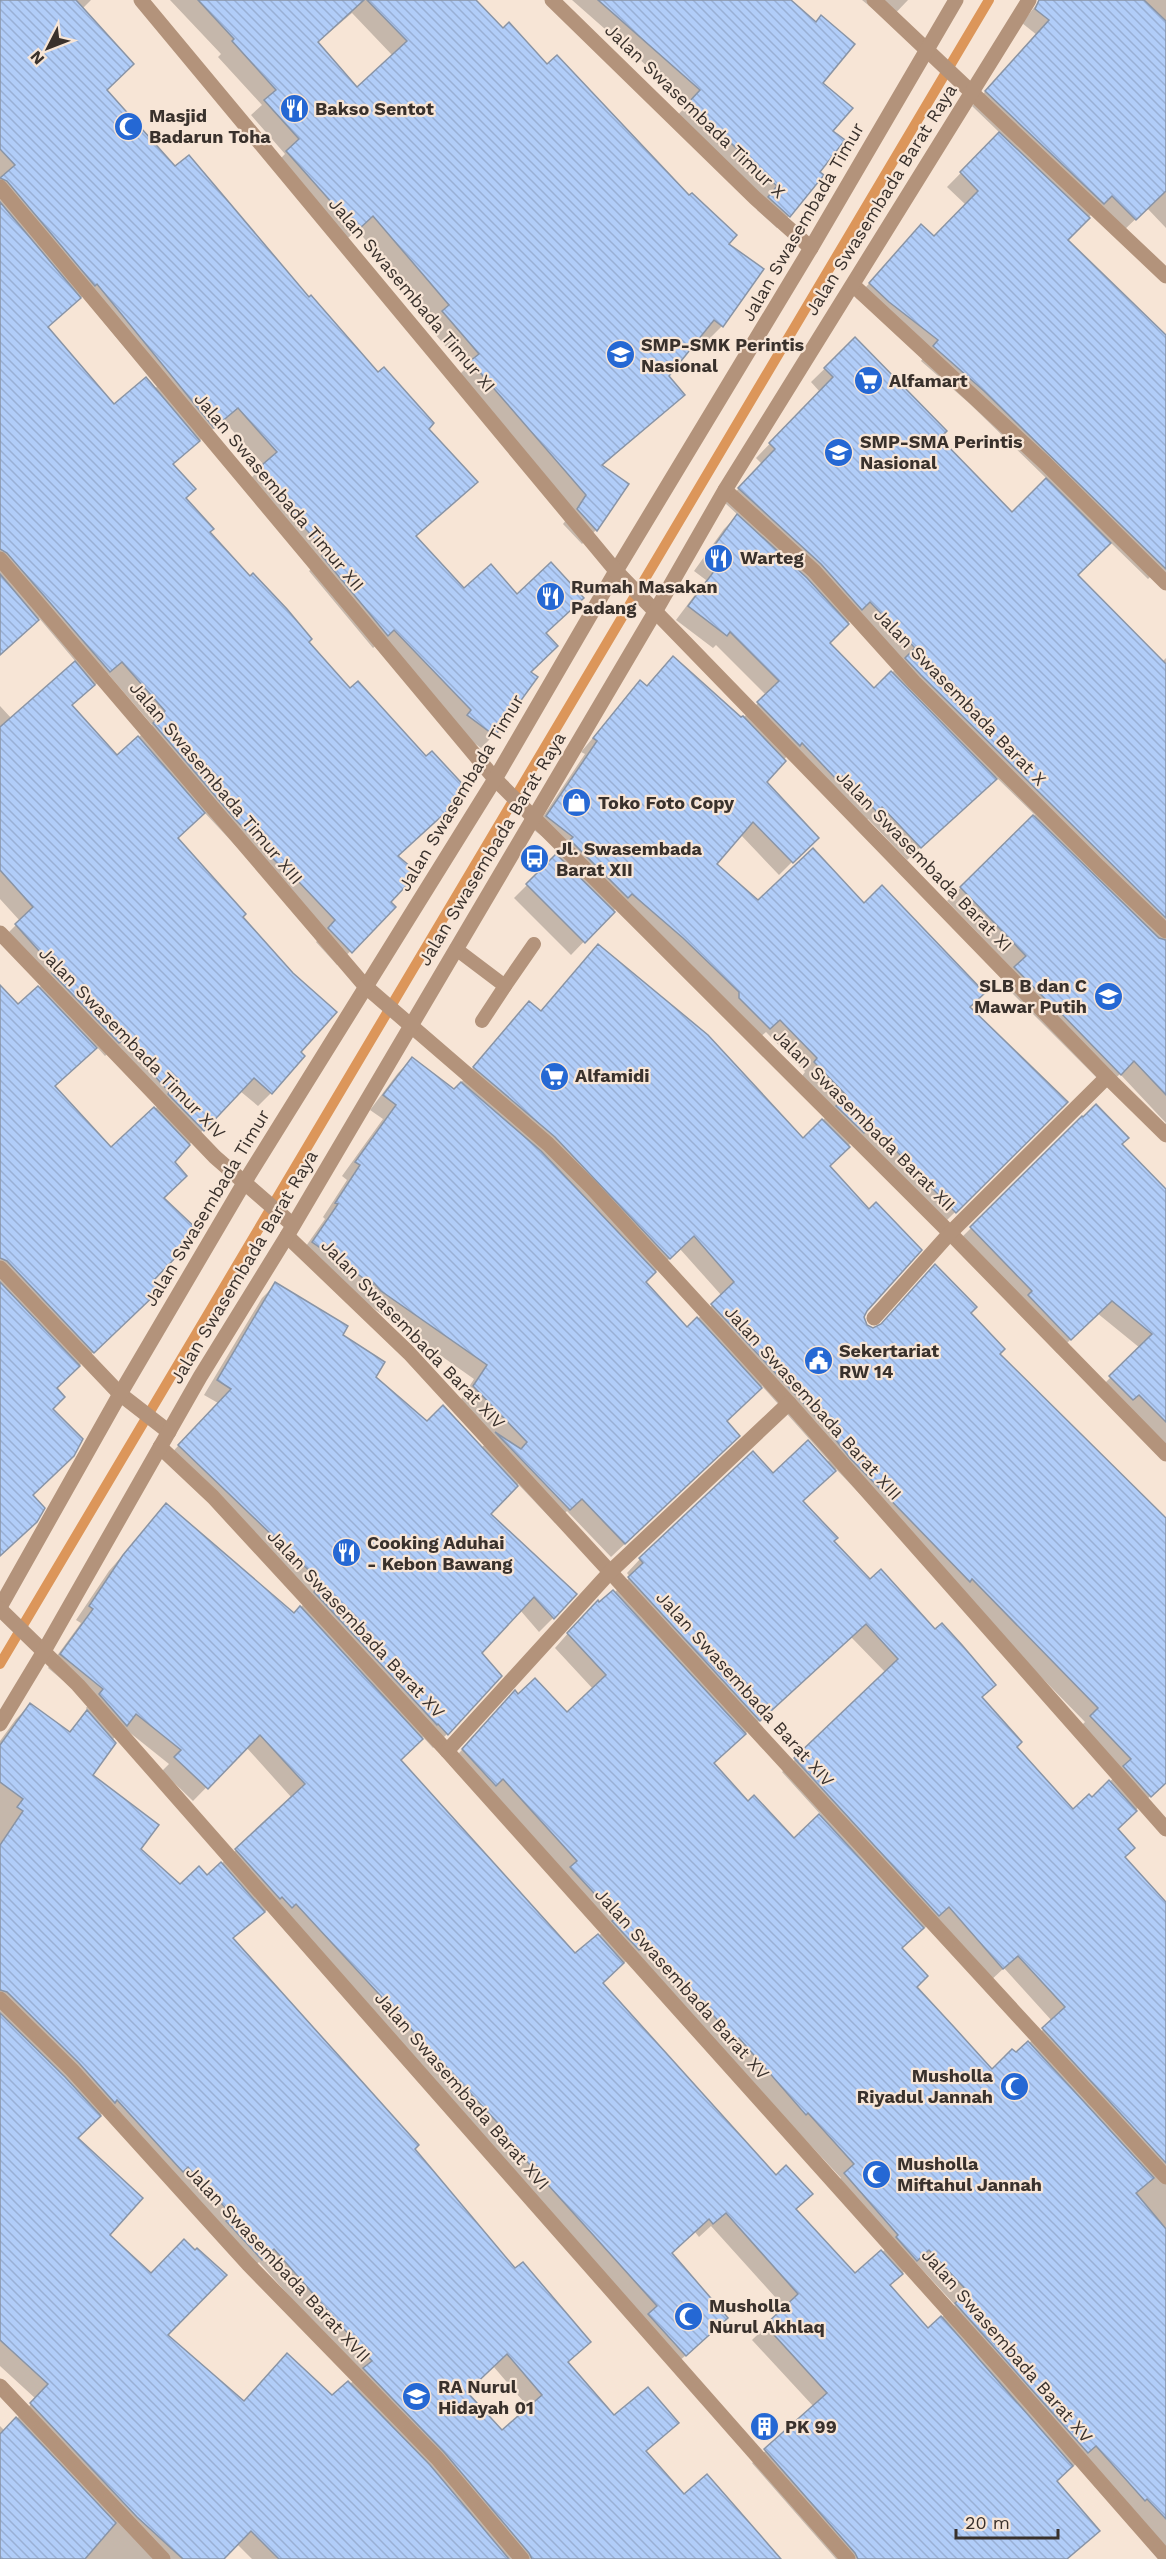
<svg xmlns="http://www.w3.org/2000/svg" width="1166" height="2559" viewBox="0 0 1166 2559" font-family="'Work Sans',sans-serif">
<defs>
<pattern id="building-back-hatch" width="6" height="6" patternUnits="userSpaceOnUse" patternTransform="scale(1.5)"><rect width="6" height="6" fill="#b1cdf8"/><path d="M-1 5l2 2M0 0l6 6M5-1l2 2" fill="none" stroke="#99b0d5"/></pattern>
</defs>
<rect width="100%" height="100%" fill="#f7e5d6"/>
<!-- shadow -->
<g fill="#0003" fill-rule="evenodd">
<path d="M0,0H91L82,9L105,90L175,168L309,299L427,429L415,537L464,590L545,633L529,673L494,735L481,748L455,729L379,643L373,648L309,571L314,567L243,486L264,465L223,420L172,465L185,498L208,532L307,642L397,856L389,903L393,907L337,965L316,942L323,935L265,877L204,812L176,838L241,918L298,1052L271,1093L258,1106L240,1091L173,1162L163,1198L152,1280L146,1302L55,1389L27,1499L0,1555V987L18,1006L43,984L2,939L20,921L0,899V706L12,719L76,662L39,618L0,654ZM80,297H83L157,387L114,406L47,328ZM108,674L152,725L117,757L71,706ZM96,1046L105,1056L108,1053L157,1107L111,1149L53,1087Z"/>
<path d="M170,0H474L502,30L547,66L727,244L722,326L707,341L700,335L667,376L683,395L602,466L627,484L596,530L582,544L563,524L573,511L457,377L465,369L429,327L435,320L357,230L341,244L273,166L285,154L251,115L262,105L218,57L221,54ZM352,13L393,56L357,89L317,43Z"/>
<polygon points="572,0 789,0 821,84 831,132 818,173 789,216 777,228 757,210 765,200 676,117 689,103"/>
<polygon points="862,0 908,0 888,21"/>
<path d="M1040,0H1166V228L1147,208L1121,233L1098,208L1066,240L1166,337V583L1155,572L1148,579L1110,542L1076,576L1162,662L1166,658V1135L1160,1129L1166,1123L1120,1074L1106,1087L1001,982L1013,970L947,901L1035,815L996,777L907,860L868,819L863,824L788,755L764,782L817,837L779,875L740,834L714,864L758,902L864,905L1066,1102L942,1225L854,1140L828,1166L865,1311L863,1317L866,1326L872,1329L969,1313L998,1354L1166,1522V1781L1116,1829L1124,1858L1166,1904V2547L1082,2459L1055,2482L1084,2544L1067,2559H836L752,2463L814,2407L752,2340L785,2308L711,2226L699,2237L695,2232L670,2254L713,2332L671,2368L267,1910L232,1939L515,2270L589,2342L567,2363L644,2452L683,2496L778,2559H252L237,2544L222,2559H0V2426L5,2431L36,2399L0,2366V1741L16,1719L30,1705L68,1733L88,1711L86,1708L90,1703L48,1668L81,1623L76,1620L109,1571L166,1505L294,1615L309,1598L165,1460L218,1403L204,1395L262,1298L276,1284L341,1336L374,1377L427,1423L481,1448L494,1436L460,1401L474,1379L299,1256L325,1219L323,1217L347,1180L342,1176L383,1119L370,1110L398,1073L412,1059L454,1091L516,1016L529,1003L540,1012L598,946L803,1140L834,1109L802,1076L805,1072L766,1032L756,1041L618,906L571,955L514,898L561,851L534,830L585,754L581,752L640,682L646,687L660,671L741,720L766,695L716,645L713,648L676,620L706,580L694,571L724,529L738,515L725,503L762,464L756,458L820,392L811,382L855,339L938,438L1012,514L1047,479L970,404L921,361L925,355L856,298L921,226L934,238L966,205L947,187L1000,133L972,106L1037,35L1022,23ZM856,615L902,663L874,690L828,643ZM680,1249L722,1296L687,1329L644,1282ZM762,1386L829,1461L773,1475L753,1453L640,1559L627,1573L630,1577L614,1593L584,1615L555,1648L593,1689L566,1714L518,1696L502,1706L449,1764L603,1932L575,1955L400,1760L423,1737L433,1748L447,1734L480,1653L520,1610L539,1632L553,1618L489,1514L518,1484L555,1523L567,1511L611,1557L724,1450L725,1422ZM836,1469L955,1594L958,1592L1085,1722L1077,1730L1119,1773L1091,1799L1072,1811L1015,1747L981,1698L994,1685L935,1632L870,1581L832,1541L801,1502ZM851,1637L886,1673L782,1772L821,1815L794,1840L748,1803L713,1763ZM124,1728L169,1764L162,1771L193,1801L246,1747L292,1798L207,1877L180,1886L139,1849L90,1775L112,1740ZM935,1919L989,1982L1004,1968L1052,2021L1028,2044L992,2071L916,1987L901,1949ZM633,1955L841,2178L832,2188L886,2249L854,2275L794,2210L601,1984ZM103,2113L247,2273L259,2262L359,2375L350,2384L332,2397L244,2402L165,2335L108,2235L76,2139ZM915,2262L955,2305L928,2330L888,2286ZM493,2366L529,2408L502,2432L465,2392Z"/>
<polygon points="1082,1118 1120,1144 1166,1191 1166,1449 1097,1391 1140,1348 1097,1313 1057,1353 958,1241"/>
</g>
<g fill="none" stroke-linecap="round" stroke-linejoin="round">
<!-- stream -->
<polyline stroke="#dc965a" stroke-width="10" points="0,1664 989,0"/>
</g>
<!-- building -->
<g fill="url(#building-back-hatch)" stroke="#8994a5" stroke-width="1.5" fill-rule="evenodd">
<polygon points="0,0 76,0 134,64 107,90 175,166 189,155 309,297 311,295 378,372 384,367 434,423 429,429 478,482 416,536 464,588 491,564 517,594 551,562 584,598 546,633 558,646 531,672 538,677 495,736 467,715 471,710 394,630 388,636 322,556 326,552 255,471 277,452 238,408 214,428 97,284 95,286 7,181 0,178 15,165 0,149"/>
<polygon points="198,0 364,0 318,42 357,87 407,41 367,0 476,0 503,28 509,22 547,64 557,55 689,195 692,193 737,235 729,244 764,269 723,327 714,320 669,376 685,395 602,465 629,484 597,531 577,509 586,495 470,361 479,354 442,311 449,305 373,216 357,231 286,151 299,139 264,100 276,90 232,41 234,39"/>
<polygon points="598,0 791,0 816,22 821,15 855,44 823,83 853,108 833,131 845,140 820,172 824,175 790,217 768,197 777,186 688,103 700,90"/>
<polygon points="1039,0 1144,0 1166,21 1166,191 1136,220 1112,196 1104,204 985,91 1049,20 1035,9"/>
<polygon points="999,132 1090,218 1068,240 1166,335 1166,569 984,391 933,346 938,340 889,302 869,283 921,224 934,236 978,191 960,172"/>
<polygon points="0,202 81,298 48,327 114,404 146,377 200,441 173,464 196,489 186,498 214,529 210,532 250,576 253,573 287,609 312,639 309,642 350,688 358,681 426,756 432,751 469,791 398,856 418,873 391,902 396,907 352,953 328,928 335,920 281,863 279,865 234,818 153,723 165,711 122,662 110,672 7,553 0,549"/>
<polygon points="855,337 947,431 940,438 1012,512 1046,478 1111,543 1078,575 1166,664 1166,918 921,675 905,658 915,648 870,602 862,610 821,564 738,488 775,449 769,443 833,377 824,368"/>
<polygon points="737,514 807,578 849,624 830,643 874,688 891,671 997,779 921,848 882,807 877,812 842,776 837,780 802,743 800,746 757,702 779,681 730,632 727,636 688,606 718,566 706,557"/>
<polygon points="0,574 39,620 0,655"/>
<polygon points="673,656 741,717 743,716 786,761 767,782 819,838 793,863 753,822 717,864 758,900 813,848 864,903 882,885 985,993 970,1007 1068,1102 956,1213 881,1135 878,1138 868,1128 864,1133 836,1106 846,1095 814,1062 817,1058 780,1020 770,1029 739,998 739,992 683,938 632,894 628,898 570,840 573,837 546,816 597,741 593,738 640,680 647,686"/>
<polygon points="75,661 95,685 72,705 117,755 138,736 205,813 178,838 246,914 243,917 293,973 337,1012 301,1052 305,1056 272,1094 254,1078 204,1131 168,1094 169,1092 123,1040 119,1043 52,973 56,970 15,924 33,907 0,870 0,727"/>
<polygon points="1033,815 1159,938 1166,940 1166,1095 1134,1061 1121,1075 1054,1006 1053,1007 1014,967 1026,956 960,887"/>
<polygon points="556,854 615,912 585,943 526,884"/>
<polygon points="598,944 708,1035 803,1138 822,1119 850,1147 830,1166 869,1209 876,1202 922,1250 867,1311 864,1317 867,1325 873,1328 881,1324 935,1264 977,1307 971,1313 1005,1349 1000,1354 1166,1518 1166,1783 1151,1797 1123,1766 1131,1759 1090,1716 1098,1708 972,1579 970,1582 850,1458 824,1425 711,1304 734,1282 694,1236 670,1259 555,1137 473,1067 529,1001 541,1011"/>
<polygon points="0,985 18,1004 38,986 97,1048 55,1086 111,1147 154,1107 190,1145 175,1162 187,1176 164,1198 200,1232 154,1280 162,1288 94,1353 7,1261 0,1258"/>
<polygon points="412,1057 454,1089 461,1082 541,1151 656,1272 646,1282 687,1327 697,1317 762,1388 727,1421 740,1436 625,1544 582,1499 570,1510 495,1432 521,1449 527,1442 473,1386 487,1365 381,1291 374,1283 373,1285 312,1242 338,1204 335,1203 360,1165 355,1162 396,1105 383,1095"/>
<polygon points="1096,1104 1129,1138 1122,1144 1166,1189 1166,1422 1139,1395 1133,1400 1109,1376 1152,1334 1112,1301 1071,1340 1028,1295 1032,1291 970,1227 1082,1116 1083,1117"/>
<polygon points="0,1282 80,1366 57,1388 65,1397 53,1409 83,1439 74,1456 33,1495 45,1508 37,1522 0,1556"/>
<polygon points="275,1282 348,1326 343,1335 385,1362 376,1377 427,1421 443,1405 518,1486 491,1514 577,1594 554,1619 534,1597 482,1653 502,1676 448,1735 438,1724 437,1725 314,1592 322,1583 178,1445 231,1389 217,1380"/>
<polygon points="808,1440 836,1471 803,1501 838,1538 834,1541 870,1579 881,1569 935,1629 942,1623 962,1645 996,1685 982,1697 1022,1742 1017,1747 1073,1809 1089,1794 1092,1797 1109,1780 1137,1811 1118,1829 1135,1848 1125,1857 1166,1902 1166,2163 1042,2028 1065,2007 1018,1956 1003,1969 949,1907 939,1916 794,1758 898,1659 866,1624 760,1721 628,1577 643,1563 639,1558 753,1451 773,1473"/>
<polygon points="166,1503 294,1613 300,1606 423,1739 401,1760 575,1953 598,1934 624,1963 603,1983 776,2175 786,2165 813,2194 796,2209 855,2273 881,2250 903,2274 890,2285 928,2328 941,2316 1073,2466 1057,2481 1100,2531 1067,2559 858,2559 855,2553 764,2449 827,2393 765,2325 798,2294 726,2213 713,2224 709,2219 672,2253 728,2318 686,2356 648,2314 657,2306 505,2137 508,2134 296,1904 292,1908 282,1897 280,1899 235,1849 305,1784 260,1735 208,1789 174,1757 181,1750 136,1714 127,1726 99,1694 103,1689 60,1654 93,1609 89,1606 123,1555"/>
<polygon points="613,1590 746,1734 714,1763 748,1801 754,1795 794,1838 819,1814 924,1928 902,1948 928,1976 917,1987 954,2027 992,2069 1012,2049 1016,2052 1028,2041 1154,2178 1136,2193 1166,2229 1166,2519 1147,2499 1145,2501 1096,2446 1088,2453 955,2303 968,2292 929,2250 917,2261 896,2237 898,2235 844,2173 854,2164 808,2113 806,2115 739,2038 737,2041 647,1943 639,1950 612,1921 616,1917 570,1867 577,1861 503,1779 496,1786 462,1749 515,1690 518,1694 535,1678 567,1712 606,1675 567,1633 598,1600 599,1602"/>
<path d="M30,1703L70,1732L87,1710L116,1743L93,1775L159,1825L141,1849L180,1884L199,1866L207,1875L221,1862L265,1912L233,1938L419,2145L415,2149L515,2268L523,2262L591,2342L568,2362L614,2415L648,2387L679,2423L646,2451L684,2494L707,2474L781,2559H532L529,2553L444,2452L363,2368L372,2361L274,2249L262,2260L226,2221L232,2215L188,2167L183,2172L117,2100L115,2103L79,2063L7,1992L0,1990V1845L23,1811L17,1807L23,1799L0,1782V1745ZM507,2354L542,2395L502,2430L467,2392Z"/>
<polygon points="0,2013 65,2077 101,2116 78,2138 143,2198 110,2235 151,2273 184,2239 195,2250 197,2248 227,2275 168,2335 244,2401 287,2353 332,2395 348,2381 430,2465 509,2559 279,2559 251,2531 224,2559 183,2559 137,2517 30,2403 48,2384 0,2340"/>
<polygon points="16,2417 116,2523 85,2559 0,2559 0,2434"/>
</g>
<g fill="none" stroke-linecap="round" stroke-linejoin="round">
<!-- service -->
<g stroke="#b3937b" stroke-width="14">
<polyline points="456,949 505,986 482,1021"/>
<polyline points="505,986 534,944"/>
</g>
<!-- minor -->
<g stroke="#b3937b" stroke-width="15">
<polyline points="552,0 755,198 811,248"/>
<polyline points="874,0 1166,276"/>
<polyline points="0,187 495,779 950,1233 1166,1454"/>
<polyline points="853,285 1045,463 1166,583"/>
<polyline points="725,490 814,571 914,682 1099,867 1166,931"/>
<polyline points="0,559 365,986 548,1144 591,1187 789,1403 1166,1829"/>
<polyline points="0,933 215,1157 293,1225"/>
<polyline points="287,1236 409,1353 1166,2177"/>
<polyline points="0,1268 120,1394 169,1432"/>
<polyline points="874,1318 950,1233 1107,1077"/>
<polyline points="160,1447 213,1497 447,1751 1002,2370 1166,2557"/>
<polyline points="0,1607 120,1394 244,1183 495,779 616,571 811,248 956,0"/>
<polyline points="0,1609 78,1685 848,2559"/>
<polyline points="447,1751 611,1571 789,1403"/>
<polyline points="0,1999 72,2070 248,2264 437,2458 522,2559"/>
<polyline points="0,2386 163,2559"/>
</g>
<!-- tertiary -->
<g stroke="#b3937b" stroke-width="15">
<polyline points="141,0 616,571 1107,1077 1166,1135"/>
<polyline points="0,1724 44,1651 200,1377 287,1236 655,612 725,490 1029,0"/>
</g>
</g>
<!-- icons -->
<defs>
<symbol id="restaurant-disc" viewBox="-11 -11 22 22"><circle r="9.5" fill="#2568d4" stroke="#f7e5d6"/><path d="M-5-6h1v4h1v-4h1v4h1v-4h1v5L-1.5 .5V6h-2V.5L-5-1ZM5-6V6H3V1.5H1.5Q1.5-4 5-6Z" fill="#fff"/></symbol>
<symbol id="mosque-disc" viewBox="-11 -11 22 22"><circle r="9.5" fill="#2568d4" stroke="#f7e5d6"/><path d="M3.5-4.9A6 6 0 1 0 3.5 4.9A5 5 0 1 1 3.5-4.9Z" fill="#fff"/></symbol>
<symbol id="school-disc" viewBox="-11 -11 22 22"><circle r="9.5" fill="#2568d4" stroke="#f7e5d6"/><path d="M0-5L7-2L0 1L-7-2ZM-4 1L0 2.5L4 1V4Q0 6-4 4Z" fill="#fff"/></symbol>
<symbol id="supermarket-disc" viewBox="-11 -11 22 22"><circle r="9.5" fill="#2568d4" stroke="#f7e5d6"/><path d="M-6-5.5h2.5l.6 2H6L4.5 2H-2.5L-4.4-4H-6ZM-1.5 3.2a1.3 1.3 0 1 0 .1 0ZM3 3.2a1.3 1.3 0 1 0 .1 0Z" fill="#fff"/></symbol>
<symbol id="shop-disc" viewBox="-11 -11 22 22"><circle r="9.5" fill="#2568d4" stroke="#f7e5d6"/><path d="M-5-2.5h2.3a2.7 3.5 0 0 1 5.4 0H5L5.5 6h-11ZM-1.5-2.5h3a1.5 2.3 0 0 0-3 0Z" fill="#fff"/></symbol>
<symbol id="bus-disc" viewBox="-11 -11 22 22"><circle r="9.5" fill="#2568d4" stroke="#f7e5d6"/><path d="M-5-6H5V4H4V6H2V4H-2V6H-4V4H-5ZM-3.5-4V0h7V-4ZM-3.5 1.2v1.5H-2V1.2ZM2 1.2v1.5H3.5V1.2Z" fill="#fff"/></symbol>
<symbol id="civic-disc" viewBox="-11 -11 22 22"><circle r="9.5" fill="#2568d4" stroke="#f7e5d6"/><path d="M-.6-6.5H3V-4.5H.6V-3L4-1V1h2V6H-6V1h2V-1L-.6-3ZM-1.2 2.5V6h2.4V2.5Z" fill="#fff"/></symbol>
<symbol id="building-disc" viewBox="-11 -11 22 22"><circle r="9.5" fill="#2568d4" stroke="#f7e5d6"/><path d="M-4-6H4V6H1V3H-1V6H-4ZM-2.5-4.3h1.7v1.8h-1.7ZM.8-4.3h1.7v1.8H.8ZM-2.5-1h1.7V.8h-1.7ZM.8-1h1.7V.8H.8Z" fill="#fff"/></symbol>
</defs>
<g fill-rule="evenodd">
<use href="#restaurant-disc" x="278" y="92" width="33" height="33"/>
<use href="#mosque-disc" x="112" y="110" width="33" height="33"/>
<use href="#school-disc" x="604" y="338" width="33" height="33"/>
<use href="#supermarket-disc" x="852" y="364" width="33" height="33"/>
<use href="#school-disc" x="822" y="436" width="33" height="33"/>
<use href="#restaurant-disc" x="702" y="542" width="33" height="33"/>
<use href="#restaurant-disc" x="534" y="580" width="33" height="33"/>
<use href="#shop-disc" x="560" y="786" width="33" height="33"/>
<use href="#bus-disc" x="518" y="842" width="33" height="33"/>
<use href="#school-disc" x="1092" y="980" width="33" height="33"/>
<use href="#supermarket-disc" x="538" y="1060" width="33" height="33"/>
<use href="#civic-disc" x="802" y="1344" width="33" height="33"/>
<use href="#restaurant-disc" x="330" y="1536" width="33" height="33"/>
<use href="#mosque-disc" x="998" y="2070" width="33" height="33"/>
<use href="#mosque-disc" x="860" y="2158" width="33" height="33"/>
<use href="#mosque-disc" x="672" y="2300" width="33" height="33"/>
<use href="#school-disc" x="400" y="2380" width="33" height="33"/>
<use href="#building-disc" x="748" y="2410" width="33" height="33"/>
</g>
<g text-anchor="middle" stroke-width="4.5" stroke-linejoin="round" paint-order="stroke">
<!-- poi labels -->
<g font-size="18" font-weight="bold" fill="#39312c" stroke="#f7e5d6" text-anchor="start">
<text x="315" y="115">Bakso Sentot</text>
<text x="149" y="122">Masjid<tspan x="149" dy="21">Badarun Toha</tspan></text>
<text x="641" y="351">SMP-SMK Perintis<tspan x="641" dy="21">Nasional</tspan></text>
<text x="889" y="387">Alfamart</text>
<text x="860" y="448">SMP-SMA Perintis<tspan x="860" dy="21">Nasional</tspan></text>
<text x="740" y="564">Warteg</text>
<text x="571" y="593">Rumah Masakan<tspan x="571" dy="21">Padang</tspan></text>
<text x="598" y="809">Toko Foto Copy</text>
<text x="556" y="855">Jl. Swasembada<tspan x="556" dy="21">Barat XII</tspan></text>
<text x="1087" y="992" text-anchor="end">SLB B dan C<tspan x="1087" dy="21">Mawar Putih</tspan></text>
<text x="575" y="1082">Alfamidi</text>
<text x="839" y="1357">Sekertariat<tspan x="839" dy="21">RW 14</tspan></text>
<text x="367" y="1549">Cooking Aduhai<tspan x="367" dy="21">- Kebon Bawang</tspan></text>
<text x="993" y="2082" text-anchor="end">Musholla<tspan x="993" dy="21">Riyadul Jannah</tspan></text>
<text x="897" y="2170">Musholla<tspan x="897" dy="21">Miftahul Jannah</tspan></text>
<text x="709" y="2312">Musholla<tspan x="709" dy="21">Nurul Akhlaq</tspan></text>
<text x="438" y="2393">RA Nurul<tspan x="438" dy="21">Hidayah 01</tspan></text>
<text x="785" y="2433">PK 99</text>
</g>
<!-- street labels -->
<g font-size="18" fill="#39312c" stroke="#f7e5d6">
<text transform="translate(695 111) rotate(44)" y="6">Jalan Swasembada Timur X</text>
<text transform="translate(881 200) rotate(-58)" y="6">Jalan Swasembada Barat Raya</text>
<text transform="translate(803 222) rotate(-60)" y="6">Jalan Swasembada Timur</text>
<text transform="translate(412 295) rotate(50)" y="6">Jalan Swasembada Timur XI</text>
<text transform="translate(279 492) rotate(50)" y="6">Jalan Swasembada Timur XII</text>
<text transform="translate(960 697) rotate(46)" y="6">Jalan Swasembada Barat X</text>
<text transform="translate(216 783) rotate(50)" y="6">Jalan Swasembada Timur XIII</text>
<text transform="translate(461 793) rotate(-59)" y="6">Jalan Swasembada Timur</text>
<text transform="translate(492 849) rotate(-59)" y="6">Jalan Swasembada Barat Raya</text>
<text transform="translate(924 861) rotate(46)" y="6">Jalan Swasembada Barat XI</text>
<text transform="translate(132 1043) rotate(46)" y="6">Jalan Swasembada Timur XIV</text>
<text transform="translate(864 1120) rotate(45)" y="6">Jalan Swasembada Barat XII</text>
<text transform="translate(207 1208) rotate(-59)" y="6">Jalan Swasembada Timur</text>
<text transform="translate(244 1267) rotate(-59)" y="6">Jalan Swasembada Barat Raya</text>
<text transform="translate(413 1334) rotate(46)" y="6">Jalan Swasembada Barat XIV</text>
<text transform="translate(813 1403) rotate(48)" y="6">Jalan Swasembada Barat XIII</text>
<text transform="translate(356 1624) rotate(47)" y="6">Jalan Swasembada Barat XV</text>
<text transform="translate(745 1689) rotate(48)" y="6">Jalan Swasembada Barat XIV</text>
<text transform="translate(682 1984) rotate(48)" y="6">Jalan Swasembada Barat XV</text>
<text transform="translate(462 2091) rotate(49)" y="6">Jalan Swasembada Barat XVI</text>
<text transform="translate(278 2264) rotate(47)" y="6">Jalan Swasembada Barat XVII</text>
<text transform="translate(1007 2346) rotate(49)" y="6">Jalan Swasembada Barat XV</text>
</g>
</g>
<!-- north arrow -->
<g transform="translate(48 48) rotate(228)" stroke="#f7e5d6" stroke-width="4.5" paint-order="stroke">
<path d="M0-4.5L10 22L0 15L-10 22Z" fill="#39312c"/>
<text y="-9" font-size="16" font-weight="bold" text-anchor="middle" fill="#39312c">N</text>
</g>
<!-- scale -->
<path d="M956 2529v9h102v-9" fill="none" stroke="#39312c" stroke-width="3"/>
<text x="965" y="2529" font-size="18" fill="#39312c" stroke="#f7e5d6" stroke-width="4.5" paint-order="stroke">20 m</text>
</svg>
